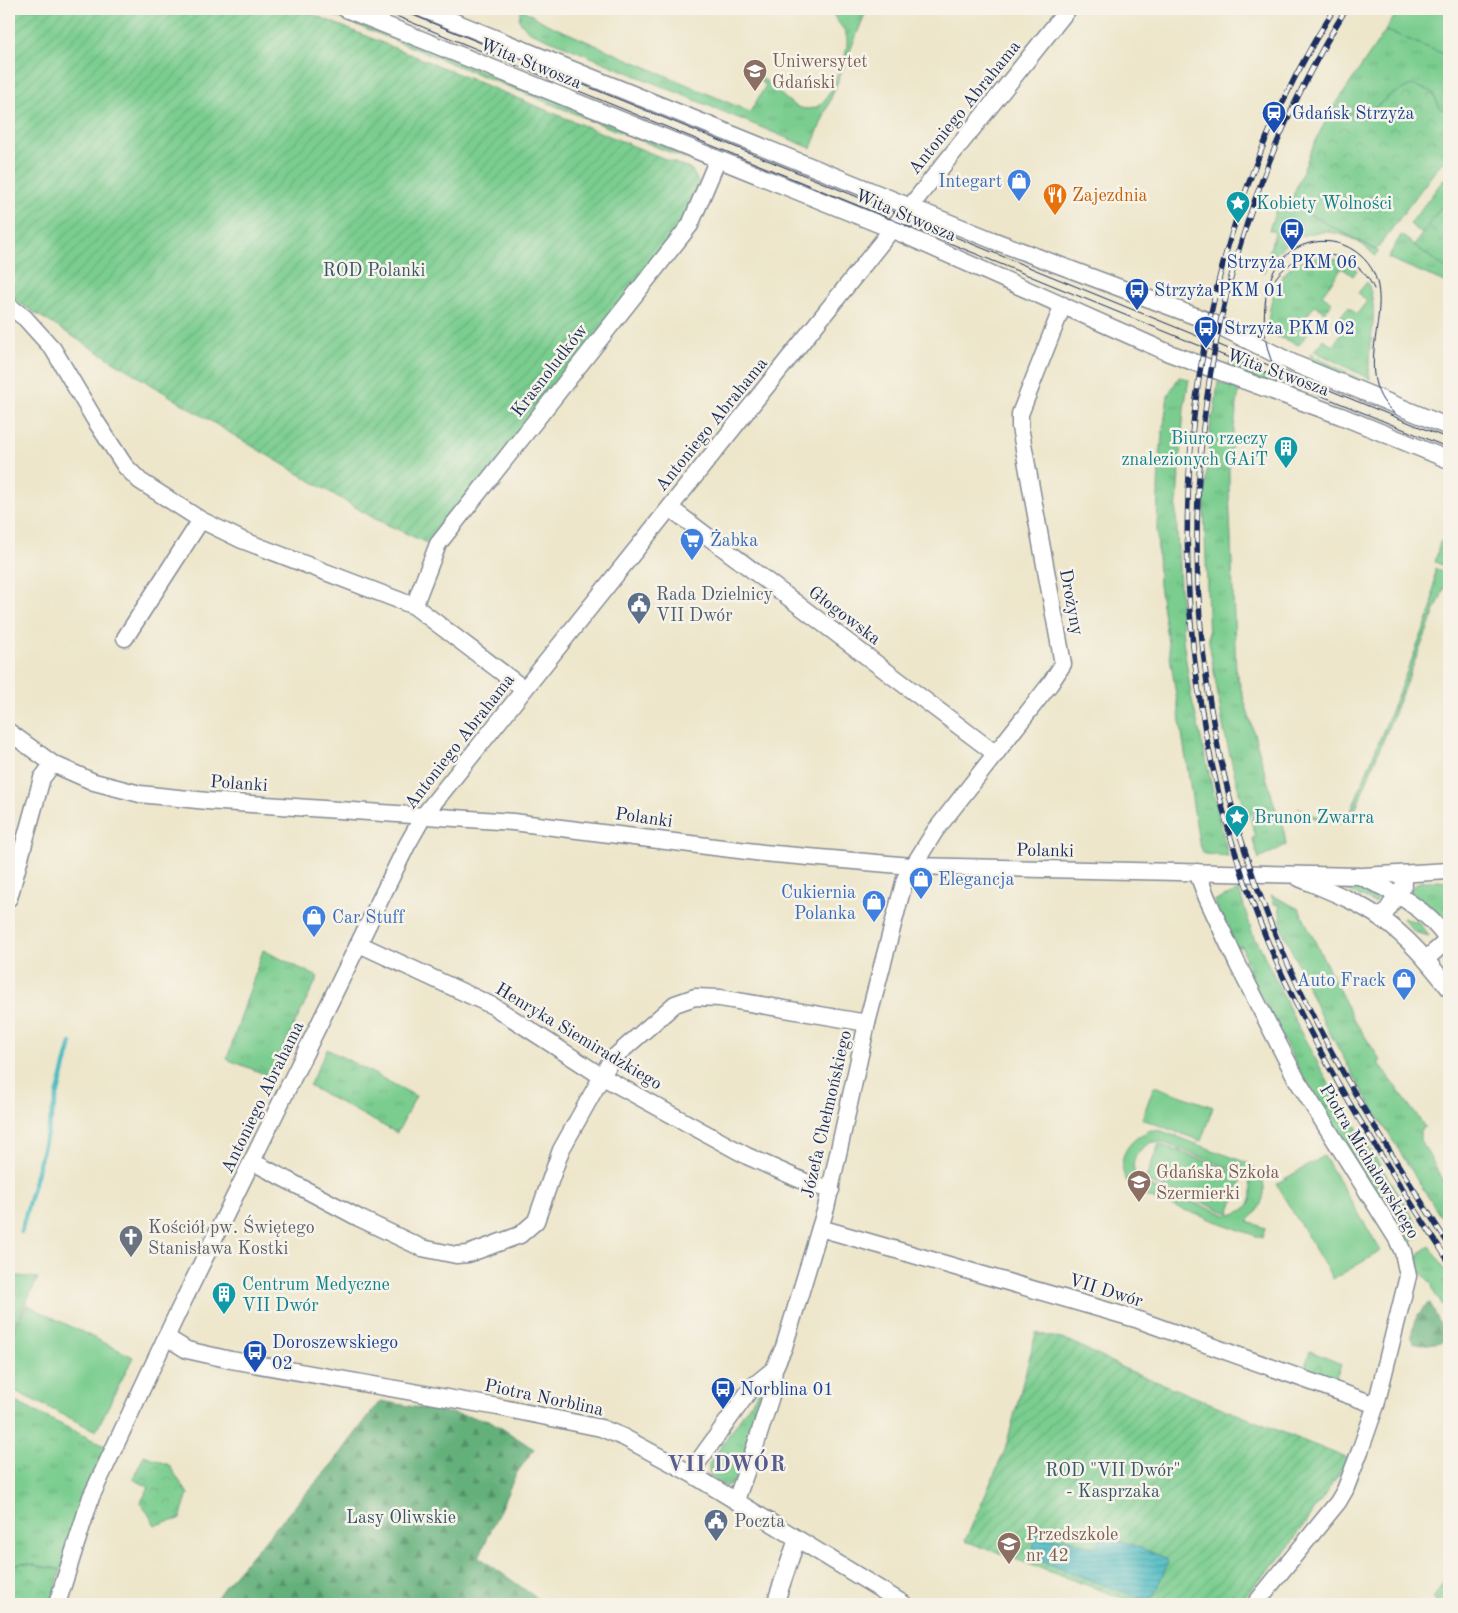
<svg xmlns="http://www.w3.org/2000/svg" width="1458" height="1613" viewBox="0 0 1458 1613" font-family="'Old Standard TT',serif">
<defs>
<pattern id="grass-tufts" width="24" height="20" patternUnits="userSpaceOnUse" patternTransform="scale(1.25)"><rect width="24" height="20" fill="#7acd8f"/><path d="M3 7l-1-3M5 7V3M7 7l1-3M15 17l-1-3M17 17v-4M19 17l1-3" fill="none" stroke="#69b07e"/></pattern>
<pattern id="forest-firs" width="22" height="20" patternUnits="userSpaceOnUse" patternTransform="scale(1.25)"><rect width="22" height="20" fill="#63b07a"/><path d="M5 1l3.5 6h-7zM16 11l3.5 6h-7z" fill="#519067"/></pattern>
<pattern id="park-crowns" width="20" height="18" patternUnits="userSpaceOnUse" patternTransform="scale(1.25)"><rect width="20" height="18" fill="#7acd8f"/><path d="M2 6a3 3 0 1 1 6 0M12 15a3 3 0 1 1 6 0" fill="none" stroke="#69b07e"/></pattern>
<pattern id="garden-furrows" width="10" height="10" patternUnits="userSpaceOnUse" patternTransform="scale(1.25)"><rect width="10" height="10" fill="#7acd8f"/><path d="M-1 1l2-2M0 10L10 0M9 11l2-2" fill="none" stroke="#69b07e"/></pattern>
<pattern id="water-rules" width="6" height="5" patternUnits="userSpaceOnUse" patternTransform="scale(1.25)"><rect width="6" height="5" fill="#4cbbc2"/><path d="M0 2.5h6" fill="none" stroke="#3e98a1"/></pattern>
</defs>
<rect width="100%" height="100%" fill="#f7f3e8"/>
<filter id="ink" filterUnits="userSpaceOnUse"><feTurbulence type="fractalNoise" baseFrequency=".02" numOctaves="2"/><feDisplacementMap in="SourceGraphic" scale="10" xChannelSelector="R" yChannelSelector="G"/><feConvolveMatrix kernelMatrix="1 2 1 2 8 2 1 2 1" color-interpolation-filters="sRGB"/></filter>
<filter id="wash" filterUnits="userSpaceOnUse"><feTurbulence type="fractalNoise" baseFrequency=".0096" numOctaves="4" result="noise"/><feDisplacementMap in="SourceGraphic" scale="20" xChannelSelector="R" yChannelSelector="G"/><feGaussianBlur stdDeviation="1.12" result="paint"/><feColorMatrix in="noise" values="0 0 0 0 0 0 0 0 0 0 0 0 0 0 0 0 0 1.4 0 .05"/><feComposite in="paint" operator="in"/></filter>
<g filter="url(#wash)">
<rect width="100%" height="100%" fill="#ede6ca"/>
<!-- grass -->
<g fill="url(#grass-tufts)" stroke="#4a7e76">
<polygon points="318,9 331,9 697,159 703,161 706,167"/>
<path d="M521,9H526L525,11L547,24L750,112L766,85L757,79L758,77C773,81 783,101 798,107C824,117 833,86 840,68C844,59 848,50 847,39C846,27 833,21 832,9H867L811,148L528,31L519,20Z"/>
<polygon points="1400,9 1449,9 1449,113 1441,109 1431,91 1389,96 1376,107 1348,114 1334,107"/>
<polygon points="1449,176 1449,196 1422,234 1410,224 1443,180"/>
<path d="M1280,199L1290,204L1379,252L1375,256C1339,218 1287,226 1263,273L1275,232L1269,230Z"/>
<polygon points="1401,235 1449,271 1449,284 1388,258"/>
<path d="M1327,257L1341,261L1357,270L1353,276L1342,268L1322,295L1332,302L1325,312L1315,305L1302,322L1311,329L1299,345L1268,333C1268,294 1280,256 1327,257Z"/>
<path d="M1367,282C1382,314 1365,346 1370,379L1314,351L1323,339L1332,346L1349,324L1340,317L1348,307L1357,314L1367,301L1358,293Z"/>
<polygon points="1310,354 1371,385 1373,389 1313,364"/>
<polygon points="1230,362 1299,391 1298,394 1227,369"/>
<polygon points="1179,377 1189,379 1184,408 1176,514 1183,640 1191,695 1228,856 1204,854 1199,843 1159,585 1157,527 1159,462 1168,395"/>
<polygon points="1218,382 1239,390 1229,462 1229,487 1236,671 1275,807 1283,823 1286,845 1259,859 1252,838 1256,837 1251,820 1259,806 1246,820 1224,731 1209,642 1204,509 1211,417 1214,414"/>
<polygon points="1449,535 1449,545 1443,561 1449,564 1449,568 1435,562 1440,542"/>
<path d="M1435,568L1449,576L1352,818C1336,827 1310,820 1298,807C1311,816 1334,824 1349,816L1432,609Z"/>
<polygon points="1421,881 1449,881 1449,926 1432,908 1409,890"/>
<polygon points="1337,882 1381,895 1375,903 1332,883"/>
<polygon points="1239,891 1255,941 1257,940 1297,1025 1328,1082 1421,1231 1418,1234 1420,1236 1405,1245 1315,1101 1250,975 1242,946 1234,949 1214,901"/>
<polygon points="1271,895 1299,909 1353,1018 1381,1061 1378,1063 1425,1127 1420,1130 1420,1140 1449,1190 1449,1216 1446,1218 1444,1216 1441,1217 1437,1211 1363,1093 1322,1019 1282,929 1279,904 1275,905"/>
<polygon points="1403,918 1418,922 1429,936 1414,932"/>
<polygon points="263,950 318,977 269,1076 227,1059"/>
<polygon points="327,1049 416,1096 397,1133 309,1086"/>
<polygon points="1430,1246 1449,1275 1449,1314 1433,1291 1432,1284 1419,1270 1417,1255"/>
<polygon points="9,1275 38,1278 9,1338"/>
<path d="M759,1391L761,1392L739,1472L735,1482L725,1487C715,1480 707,1478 709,1464Z"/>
<polygon points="9,1399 107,1447 83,1494 61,1570 23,1563 9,1566"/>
</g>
<!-- forest -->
<g fill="url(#forest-firs)" stroke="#3f706c">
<path d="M1430,1303L1448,1341L1421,1345L1413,1343C1409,1328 1417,1311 1430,1303Z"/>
<polygon points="380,1401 489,1420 534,1449 516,1474 479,1557 545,1604 212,1604 227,1583 333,1463"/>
</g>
<!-- park -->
<g fill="url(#park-crowns)" stroke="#4a7e76">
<path d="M1411,85L1431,91L1441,109L1449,113V156L1438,167L1376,250L1290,204C1303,170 1315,137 1334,107L1348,114L1376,107L1389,96Z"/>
<polygon points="1449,196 1449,271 1414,245"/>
<polygon points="1310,1351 1341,1364 1335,1381 1304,1370"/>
<polygon points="144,1455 169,1465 188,1494 180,1519 155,1525 141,1502 149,1487 133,1479"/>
<polygon points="23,1563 61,1570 51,1604 9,1604 9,1566"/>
</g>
<!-- garden -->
<g fill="url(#garden-furrows)" stroke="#4a7e76">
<polygon points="9,9 300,9 692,170 700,186 683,226 431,545 377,520 230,433 9,297"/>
<polygon points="1036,1333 1070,1341 1123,1368 1349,1459 1287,1550 1238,1604 1139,1604 965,1541 1005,1450"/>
<polygon points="1449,1572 1449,1604 1438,1604 1433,1599"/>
</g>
<!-- pitch -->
<g fill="#7acd8f" stroke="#4a7e76" fill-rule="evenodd">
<polygon points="1400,9 1449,9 1449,56 1385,30"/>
<polygon points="1154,1086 1213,1107 1201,1141 1142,1119"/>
<path d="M1151,1130L1162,1131L1250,1164C1272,1181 1266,1205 1248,1221L1265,1228L1262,1238L1137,1193C1111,1170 1121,1142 1151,1130ZM1152,1142H1161L1245,1174C1259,1193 1251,1214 1227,1215L1141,1183C1126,1167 1135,1150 1152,1142Z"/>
<polygon points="1159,1144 1243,1175 1229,1213 1145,1181"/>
<polygon points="1324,1156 1381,1251 1333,1279 1276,1184"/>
<polygon points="27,1305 133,1357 96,1431 9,1388 9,1341"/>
</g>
<!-- water -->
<polygon fill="url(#water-rules)" stroke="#347590" points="1039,1530 1056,1539 1065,1538 1093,1548 1098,1546 1101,1538 1110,1536 1166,1558 1168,1563 1153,1597 1148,1601 1034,1559 1030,1556"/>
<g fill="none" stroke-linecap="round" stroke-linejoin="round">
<!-- stream -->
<polyline stroke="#4cbbc2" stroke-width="4.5" points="21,1232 71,1043"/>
</g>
</g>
<g filter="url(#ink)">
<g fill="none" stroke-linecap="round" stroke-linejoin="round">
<defs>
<g id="minor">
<polyline points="346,9 891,229 1169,353 1341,416 1449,460"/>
<polyline points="423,9 992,240 1211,322 1295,364 1449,427"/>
<polyline points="9,306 25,318 53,349 95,420 125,466 140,481 201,520 242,540 414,606 524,689"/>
<polyline points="670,508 996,754"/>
<polyline points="414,606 438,544 690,225 717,161"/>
<polyline points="125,638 201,520"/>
<path d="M9,732L53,764L94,782L140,794L207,801L513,822L763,853L911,866L1359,876C1395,892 1427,908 1449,942"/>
<polyline points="1197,872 1207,898 1238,965 1297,1080 1397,1239 1403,1252 1408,1276 1376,1405 1360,1451 1345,1490 1338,1502 1255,1604"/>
<polyline points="1363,876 1449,871"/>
<path d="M1299,878C1327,890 1357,901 1382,919C1409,938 1429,963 1449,988"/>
<polyline points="9,898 42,778 53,764"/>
<polyline points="1382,918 1404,885"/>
<polyline points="359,944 493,1006 601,1076 747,1156 810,1184 831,1190"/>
<polyline points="1426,959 1449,939"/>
<polyline points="253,1162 359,1218 422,1248 456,1255 468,1254 520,1235 536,1221 561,1150 611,1060 675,1004 695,997 720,998 867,1023"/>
<polyline points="820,1228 1136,1319 1376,1405"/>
<polyline points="166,1337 187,1350 231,1360 498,1407 601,1428 623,1437 690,1473 904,1604"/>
<polyline points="690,1473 752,1387 774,1369"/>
<polyline points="736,1500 755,1447 771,1396 774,1369 784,1347 826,1208 867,1023 905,879 935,831 1050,684 1063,664 1020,427 1020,414 1063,305"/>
<polyline points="57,1604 91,1497 177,1314 407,845 424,815 1068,9"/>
<polyline points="775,1604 797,1539"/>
</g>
</defs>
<!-- minor casing -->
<use href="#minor" stroke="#848a94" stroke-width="19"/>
<!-- minor -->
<use href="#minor" stroke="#fff" stroke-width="16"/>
<!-- tram -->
<g stroke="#1b2f5e" stroke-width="1">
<polyline points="379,9 1449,448"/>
<polyline points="398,9 1449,439"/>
<path d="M1275,279C1300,242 1357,248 1374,289"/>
<path d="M1276,369C1260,346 1261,293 1275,269C1292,239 1334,232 1360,255C1409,297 1342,369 1395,414"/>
</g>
<defs>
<g id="rail">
<path d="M1334,9C1166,275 1145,624 1257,915C1305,1040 1377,1150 1449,1262"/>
<path d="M1346,9C1179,280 1152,618 1267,914C1313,1033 1381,1139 1449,1245"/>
</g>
</defs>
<!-- rail casing -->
<use href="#rail" stroke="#1b2f5e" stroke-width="5.5"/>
<!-- rail -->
<use href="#rail" stroke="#f7f3e8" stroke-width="4" stroke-dasharray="11" stroke-linecap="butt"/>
</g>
</g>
<!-- icons -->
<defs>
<symbol id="university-pin" viewBox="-11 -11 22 30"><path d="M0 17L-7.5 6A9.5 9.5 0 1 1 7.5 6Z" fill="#8d6e63" stroke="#f7f3e8"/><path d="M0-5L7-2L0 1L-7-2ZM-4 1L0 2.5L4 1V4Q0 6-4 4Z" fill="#fff"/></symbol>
<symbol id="station-pin" viewBox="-11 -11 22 30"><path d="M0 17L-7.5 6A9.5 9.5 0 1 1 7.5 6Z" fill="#1a4fb4" stroke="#f7f3e8"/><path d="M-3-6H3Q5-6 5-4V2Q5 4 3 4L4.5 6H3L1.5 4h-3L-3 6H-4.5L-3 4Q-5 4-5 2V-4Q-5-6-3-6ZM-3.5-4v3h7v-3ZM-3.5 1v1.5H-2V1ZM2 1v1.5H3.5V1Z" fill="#fff"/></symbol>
<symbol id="shop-pin" viewBox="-11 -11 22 30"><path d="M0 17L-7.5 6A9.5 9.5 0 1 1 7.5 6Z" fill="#3f7fe0" stroke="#f7f3e8"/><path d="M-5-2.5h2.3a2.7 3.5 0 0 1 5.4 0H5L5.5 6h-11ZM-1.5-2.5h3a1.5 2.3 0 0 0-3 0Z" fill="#fff"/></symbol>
<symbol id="restaurant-pin" viewBox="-11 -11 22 30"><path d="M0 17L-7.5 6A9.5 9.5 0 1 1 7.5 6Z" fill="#e8710a" stroke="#f7f3e8"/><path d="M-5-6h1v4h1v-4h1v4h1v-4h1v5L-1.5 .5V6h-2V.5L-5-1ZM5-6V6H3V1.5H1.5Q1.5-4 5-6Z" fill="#fff"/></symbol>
<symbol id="sight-pin" viewBox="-11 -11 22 30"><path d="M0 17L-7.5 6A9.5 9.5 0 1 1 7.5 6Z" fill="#0f9aa8" stroke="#f7f3e8"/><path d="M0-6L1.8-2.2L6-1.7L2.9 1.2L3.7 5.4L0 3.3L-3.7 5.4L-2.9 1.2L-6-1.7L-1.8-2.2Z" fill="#fff"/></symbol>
<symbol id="bus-pin" viewBox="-11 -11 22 30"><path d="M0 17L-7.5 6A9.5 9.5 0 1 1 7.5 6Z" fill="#1a4fb4" stroke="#f7f3e8"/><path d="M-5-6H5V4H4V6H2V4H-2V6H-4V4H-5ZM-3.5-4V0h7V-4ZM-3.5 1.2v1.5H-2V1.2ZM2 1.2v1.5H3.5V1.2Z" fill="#fff"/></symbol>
<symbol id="building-pin" viewBox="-11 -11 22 30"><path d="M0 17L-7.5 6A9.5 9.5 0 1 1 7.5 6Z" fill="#0f9aa8" stroke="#f7f3e8"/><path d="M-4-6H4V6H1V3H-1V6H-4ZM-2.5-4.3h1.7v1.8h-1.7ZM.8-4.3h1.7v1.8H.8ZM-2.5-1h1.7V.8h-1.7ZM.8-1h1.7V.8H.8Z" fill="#fff"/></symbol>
<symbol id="supermarket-pin" viewBox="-11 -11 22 30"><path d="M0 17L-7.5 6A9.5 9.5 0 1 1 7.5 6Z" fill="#3f7fe0" stroke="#f7f3e8"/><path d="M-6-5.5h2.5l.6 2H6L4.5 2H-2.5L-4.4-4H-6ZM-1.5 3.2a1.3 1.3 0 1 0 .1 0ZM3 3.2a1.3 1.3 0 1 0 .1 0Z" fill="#fff"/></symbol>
<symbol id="civic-pin" viewBox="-11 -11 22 30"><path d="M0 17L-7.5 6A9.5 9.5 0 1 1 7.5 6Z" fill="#5c6f8a" stroke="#f7f3e8"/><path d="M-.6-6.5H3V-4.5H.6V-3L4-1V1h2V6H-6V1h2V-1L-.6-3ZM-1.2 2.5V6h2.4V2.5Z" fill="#fff"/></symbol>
<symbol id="school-pin" viewBox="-11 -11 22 30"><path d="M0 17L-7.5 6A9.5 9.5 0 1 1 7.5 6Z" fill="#8d6e63" stroke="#f7f3e8"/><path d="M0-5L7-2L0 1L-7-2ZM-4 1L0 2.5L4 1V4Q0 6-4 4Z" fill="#fff"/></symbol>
<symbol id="church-pin" viewBox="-11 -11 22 30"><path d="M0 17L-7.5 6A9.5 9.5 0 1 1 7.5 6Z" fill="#6b7280" stroke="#f7f3e8"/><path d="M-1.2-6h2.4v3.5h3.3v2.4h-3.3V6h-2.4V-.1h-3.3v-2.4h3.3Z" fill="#fff"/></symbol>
</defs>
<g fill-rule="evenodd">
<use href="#university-pin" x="741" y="57" width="28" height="38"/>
<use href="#station-pin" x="1260" y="99" width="28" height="38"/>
<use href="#shop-pin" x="1005" y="167" width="28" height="38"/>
<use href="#restaurant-pin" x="1041" y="181" width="28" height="38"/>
<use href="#sight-pin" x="1224" y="189" width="28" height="38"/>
<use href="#bus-pin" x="1278" y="216" width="28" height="38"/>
<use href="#bus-pin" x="1123" y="276" width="28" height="38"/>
<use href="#bus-pin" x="1192" y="314" width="28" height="38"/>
<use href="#building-pin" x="1272" y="434" width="28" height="38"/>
<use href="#supermarket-pin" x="678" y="526" width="28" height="38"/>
<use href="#civic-pin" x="625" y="590" width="28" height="38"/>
<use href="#sight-pin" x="1223" y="803" width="28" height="38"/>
<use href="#shop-pin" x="907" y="865" width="28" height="38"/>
<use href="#shop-pin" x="860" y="888" width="28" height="38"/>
<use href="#shop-pin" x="300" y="903" width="28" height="38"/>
<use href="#shop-pin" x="1390" y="966" width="28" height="38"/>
<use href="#school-pin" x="1125" y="1168" width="28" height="38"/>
<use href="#church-pin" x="117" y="1223" width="28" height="38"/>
<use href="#building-pin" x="210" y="1280" width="28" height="38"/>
<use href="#bus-pin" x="241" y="1338" width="28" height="38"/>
<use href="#bus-pin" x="709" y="1375" width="28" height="38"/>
<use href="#civic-pin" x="702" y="1507" width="28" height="38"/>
<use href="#school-pin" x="995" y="1530" width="28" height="38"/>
</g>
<g text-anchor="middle" stroke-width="5" stroke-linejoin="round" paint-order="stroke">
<!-- education labels -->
<g font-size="18" fill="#785e54" stroke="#f7f3e8" text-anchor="start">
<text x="772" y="67">Uniwersytet<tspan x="772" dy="21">Gdański</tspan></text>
<text x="1156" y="1178">Gdańska Szkoła<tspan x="1156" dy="21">Szermierki</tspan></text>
<text x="1026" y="1540">Przedszkole<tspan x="1026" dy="21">nr 42</tspan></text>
</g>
<!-- street labels -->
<g font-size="18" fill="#1b2f5e" stroke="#f7f3e8">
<text transform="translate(531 63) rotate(22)" y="6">Wita Stwosza</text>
<text transform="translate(964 107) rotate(-51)" y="6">Antoniego Abrahama</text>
<text transform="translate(906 215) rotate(23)" y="6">Wita Stwosza</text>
<text transform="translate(549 370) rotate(-52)" y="6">Krasnoludków</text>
<text transform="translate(1278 372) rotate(20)" y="6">Wita Stwosza</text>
<text transform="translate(711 424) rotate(-51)" y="6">Antoniego Abrahama</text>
<text transform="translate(1072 602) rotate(79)" y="6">Drożyny</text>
<text transform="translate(845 615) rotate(37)" y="6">Głogowska</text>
<text transform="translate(459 741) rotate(-52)" y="6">Antoniego Abrahama</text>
<text transform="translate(239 783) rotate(4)" y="6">Polanki</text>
<text transform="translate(644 817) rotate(8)" y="6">Polanki</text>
<text transform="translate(1045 850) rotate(1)" y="6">Polanki</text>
<text transform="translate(579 1036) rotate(31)" y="6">Henryka Siemiradzkiego</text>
<text transform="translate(262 1097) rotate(-64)" y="6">Antoniego Abrahama</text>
<text transform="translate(826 1114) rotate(-77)" y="6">Józefa Chełmońskiego</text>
<text transform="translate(1370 1161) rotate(59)" y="6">Piotra Michałowskiego</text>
<text transform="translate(1106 1290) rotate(17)" y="6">VII Dwór</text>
<text transform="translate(544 1397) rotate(12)" y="6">Piotra Norblina</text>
</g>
<!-- transit labels -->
<g font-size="18" fill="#164399" stroke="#f7f3e8" text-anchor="start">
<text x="1292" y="119">Gdańsk Strzyża</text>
<text x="1292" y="268" text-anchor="middle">Strzyża PKM 06</text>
<text x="1154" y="296">Strzyża PKM 01</text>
<text x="1224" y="334">Strzyża PKM 02</text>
<text x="272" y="1348">Doroszewskiego<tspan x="272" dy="21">02</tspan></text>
<text x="740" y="1395">Norblina 01</text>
</g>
<!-- shop labels -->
<g font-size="18" fill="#366cbe" stroke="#f7f3e8" text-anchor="end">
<text x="1002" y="187">Integart</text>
<text x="710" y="546" text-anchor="start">Żabka</text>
<text x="938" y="885" text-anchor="start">Elegancja</text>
<text x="856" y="898">Cukiernia<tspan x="856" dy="21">Polanka</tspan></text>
<text x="332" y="923" text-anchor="start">Car Stuff</text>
<text x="1386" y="986">Auto Frack</text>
</g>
<!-- food labels -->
<g font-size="18" fill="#c56008" stroke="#f7f3e8" text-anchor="start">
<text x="1072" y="201">Zajezdnia</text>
</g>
<!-- culture labels -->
<g font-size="18" fill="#0d838f" stroke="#f7f3e8" text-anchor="start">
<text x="1256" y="209">Kobiety Wolności</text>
<text x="1268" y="444" text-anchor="end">Biuro rzeczy<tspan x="1268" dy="21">znalezionych GAiT</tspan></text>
<text x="1254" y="823">Brunon Zwarra</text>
<text x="242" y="1290">Centrum Medyczne<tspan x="242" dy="21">VII Dwór</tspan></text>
</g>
<!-- park labels -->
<g font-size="18" fill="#33566a" stroke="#f7f3e8">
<text x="374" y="276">ROD Polanki</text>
<text x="1113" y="1476">ROD "VII Dwór"<tspan x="1113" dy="21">- Kasprzaka</tspan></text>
<text x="401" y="1523">Lasy Oliwskie</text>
</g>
<!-- service labels -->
<g font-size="18" fill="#4e5e75" stroke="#f7f3e8" text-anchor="start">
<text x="656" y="600">Rada Dzielnicy<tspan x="656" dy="21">VII Dwór</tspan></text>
<text x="734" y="1527">Poczta</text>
</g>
<!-- worship labels -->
<g font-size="18" fill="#5b616d" stroke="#f7f3e8" text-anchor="start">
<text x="148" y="1233">Kościół pw. Świętego<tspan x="148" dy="21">Stanisława Kostki</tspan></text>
</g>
<!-- district labels -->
<g font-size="22" font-weight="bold" letter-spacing="1" fill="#575c91" stroke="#f7f3e8">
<text x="727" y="1471">VII DWÓR</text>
</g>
</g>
<!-- margin -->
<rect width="1458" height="1613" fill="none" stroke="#f7f3e8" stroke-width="30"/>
</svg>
